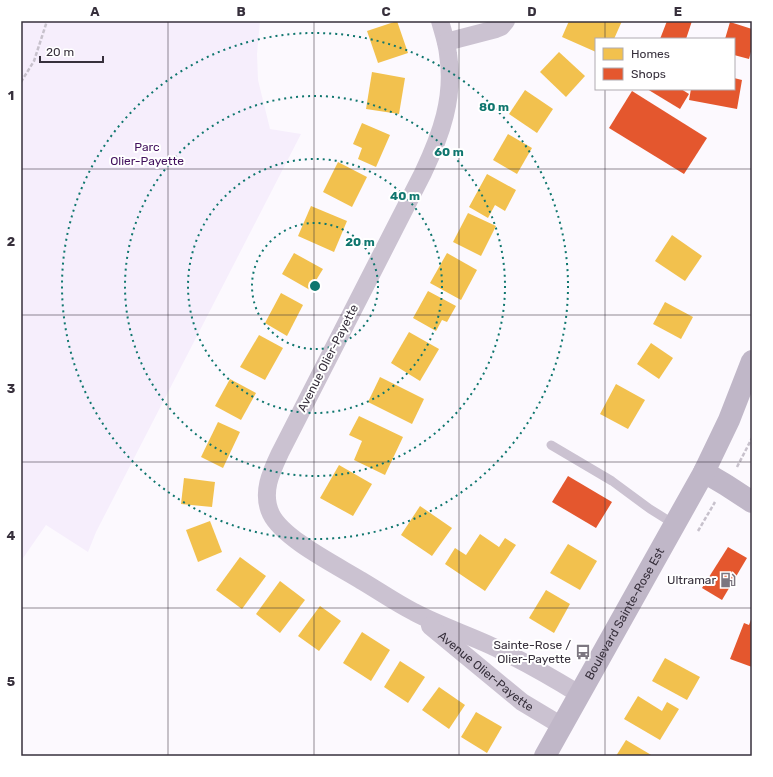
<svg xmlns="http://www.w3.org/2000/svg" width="773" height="777" viewBox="0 0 773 777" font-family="Rubik,sans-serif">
<rect width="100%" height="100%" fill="#fcf9fe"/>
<!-- green -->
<polygon fill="#f6eefc" points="21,21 260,21 257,54 258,80 270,129 301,134 96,532 88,552 46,525 21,561"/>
<!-- homes -->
<g fill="#f2c14e">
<polygon points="397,21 408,53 378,63 367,31"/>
<polygon points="569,21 622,21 614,39 596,39 596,52 562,37"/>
<polygon points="559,52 585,76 566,97 540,72"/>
<polygon points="372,72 405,78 399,114 366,109"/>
<polygon points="525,90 553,109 537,133 509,114"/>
<polygon points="362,123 390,135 376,167 358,159 362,148 353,144"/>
<polygon points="508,134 532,148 517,174 493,160"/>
<polygon points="338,162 367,177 352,207 323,192"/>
<polygon points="487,174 516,190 505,211 495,205 488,218 469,207"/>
<polygon points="311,206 347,221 334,252 298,236"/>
<polygon points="468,213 496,226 481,256 453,242"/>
<polygon points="672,235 702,256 685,281 655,261"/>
<polygon points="294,253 323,269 310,290 282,274"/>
<polygon points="447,253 477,270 461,300 430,283"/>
<polygon points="428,291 456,306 447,322 442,320 436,331 413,318"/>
<polygon points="281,293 303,305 287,336 265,323"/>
<polygon points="665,302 693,317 681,339 653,324"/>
<polygon points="409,332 439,349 420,381 391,363"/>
<polygon points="259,335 283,348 265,380 240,367"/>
<polygon points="651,343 673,358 659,379 637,364"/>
<polygon points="380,377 424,399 412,424 368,402"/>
<polygon points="230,379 256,393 241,420 215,406"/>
<polygon points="616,384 645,400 628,429 600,414"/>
<polygon points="359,416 403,437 385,475 354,460 362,441 349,435"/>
<polygon points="218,422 240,432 223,468 201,457"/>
<polygon points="339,465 372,484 353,516 320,498"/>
<polygon points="184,478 215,482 212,507 181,504"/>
<polygon points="420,506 452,528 432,556 401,535"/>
<polygon points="210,521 222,552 198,562 186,530"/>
<polygon points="480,534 499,547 505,538 516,545 485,591 445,564 455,548 466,555"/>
<polygon points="568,544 597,561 580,590 550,573"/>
<polygon points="240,557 266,576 242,609 216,590"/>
<polygon points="280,581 305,600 280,633 256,614"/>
<polygon points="546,590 570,604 554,633 529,618"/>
<polygon points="320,606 341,621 319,651 298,636"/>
<polygon points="362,632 390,650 371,681 343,663"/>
<polygon points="665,658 700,677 687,700 652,681"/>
<polygon points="400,661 425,677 408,703 384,687"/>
<polygon points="439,687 465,705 449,729 422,710"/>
<polygon points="638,696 662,711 667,702 679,709 660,740 624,719"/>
<polygon points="476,712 502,727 487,753 461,737"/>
<polygon points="626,740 653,756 616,756"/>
</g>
<!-- shops -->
<g fill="#e4572e">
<polygon points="667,21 692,21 686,39 660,39"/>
<polygon points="730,22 752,29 752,48 749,59 734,55 734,39 725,39"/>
<polygon points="734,78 742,80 737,109 689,100 691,89 734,89"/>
<polygon points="647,89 681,89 689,94 680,109"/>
<polygon points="632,91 707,138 684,174 609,128"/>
<polygon points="568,476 612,502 596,528 552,502"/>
<polygon points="728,547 747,558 722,600 702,588"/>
<polygon points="752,617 752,667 730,659 744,623 749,625"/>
</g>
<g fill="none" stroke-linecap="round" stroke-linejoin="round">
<!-- path -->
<g stroke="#c7c1cc" stroke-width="2.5" stroke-dasharray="4 2" stroke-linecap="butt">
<polyline points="21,82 34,61 47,21"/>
<polyline points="737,467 752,438"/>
<polyline points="698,531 715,502"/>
</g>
<!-- lane -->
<polyline stroke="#cbc2d1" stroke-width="9" points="551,445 612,481 650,509 674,524"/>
<!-- street -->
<g stroke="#cbc2d1" stroke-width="18">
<path d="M440,21C443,32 447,43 448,54C455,97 441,135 423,173L280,453C271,472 261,493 271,514C283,539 338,566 362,581C379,591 396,603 414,612C442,627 472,636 500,650C527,663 553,678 579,694"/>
<polyline points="446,42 496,29 501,27 506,21"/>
<path id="s1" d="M430,626L522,702L562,726"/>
</g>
<!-- secondary -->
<g stroke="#c0b7c8" stroke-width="22">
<polyline points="704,472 726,485 752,502"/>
<path id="s2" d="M545,756L704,472L729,420L752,361"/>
</g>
</g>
<!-- grid -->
<path fill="none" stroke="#37303c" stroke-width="1" stroke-opacity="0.55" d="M168,21V756M314,21V756M459,21V756M605,21V39M605,89V756M21,169H752M21,315H752M21,462H752M21,608H752"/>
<!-- distance rings -->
<g fill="none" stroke="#0f766e" stroke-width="2" stroke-dasharray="2 4">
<circle cx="315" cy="286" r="63"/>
<circle cx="315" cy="286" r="127"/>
<circle cx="315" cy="286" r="190"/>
<circle cx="315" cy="286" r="253"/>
</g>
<!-- icons -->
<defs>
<symbol id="fuel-bare" viewBox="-9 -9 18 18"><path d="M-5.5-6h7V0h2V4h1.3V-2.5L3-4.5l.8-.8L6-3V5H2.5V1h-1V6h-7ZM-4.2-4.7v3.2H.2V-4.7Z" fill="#7c7680" stroke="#fff" stroke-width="2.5" paint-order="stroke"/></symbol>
<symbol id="bus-bare" viewBox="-9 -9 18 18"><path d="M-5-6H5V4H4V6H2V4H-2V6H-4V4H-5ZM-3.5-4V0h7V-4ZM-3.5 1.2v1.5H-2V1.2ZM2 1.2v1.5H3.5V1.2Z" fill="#7c7680" stroke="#fff" stroke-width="2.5" paint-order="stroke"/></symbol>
</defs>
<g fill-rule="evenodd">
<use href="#fuel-bare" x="717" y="569" width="22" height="22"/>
<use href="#bus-bare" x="572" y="641" width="22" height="22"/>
</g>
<g text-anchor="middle" stroke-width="4" stroke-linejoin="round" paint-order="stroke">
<!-- park labels -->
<g font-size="12" fill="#42115d" stroke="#fff">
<text x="147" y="151">Parc<tspan x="147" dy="14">Olier-Payette</tspan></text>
</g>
<!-- street labels -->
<g font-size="12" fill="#37303c" stroke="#fff">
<text transform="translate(328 358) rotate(-63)" y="4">Avenue Olier-Payette</text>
<text dy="4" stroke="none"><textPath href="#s2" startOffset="163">Boulevard Sainte-Rose Est</textPath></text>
<text dy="4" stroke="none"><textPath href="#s1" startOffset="72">Avenue Olier-Payette</textPath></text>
</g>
<!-- poi labels -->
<g font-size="12" fill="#37303c" stroke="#fff" text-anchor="end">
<text x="716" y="584">Ultramar</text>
<text x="571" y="649">Sainte-Rose /<tspan x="571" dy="14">Olier-Payette</tspan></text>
</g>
</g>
<circle cx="315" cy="286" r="6" fill="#0f766e" stroke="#fff" stroke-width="2"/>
<g font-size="12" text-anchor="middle" font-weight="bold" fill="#0f766e" stroke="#fff" stroke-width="4" stroke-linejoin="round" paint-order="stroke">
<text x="494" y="111">80 m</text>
<text x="449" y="156">60 m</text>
<text x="405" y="200">40 m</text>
<text x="360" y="246">20 m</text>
</g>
<!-- border -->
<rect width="773" height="777" fill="none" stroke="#ffffff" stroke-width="44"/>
<!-- legend -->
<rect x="595" y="38" width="140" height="52" fill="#ffffff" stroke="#afacb1"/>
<rect x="603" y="48" width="20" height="12" fill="#f2c14e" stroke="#afacb1"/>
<text x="631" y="58" font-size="12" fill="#37303c">Homes</text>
<rect x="603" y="68" width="20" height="12" fill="#e4572e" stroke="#afacb1"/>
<text x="631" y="78" font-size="12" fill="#37303c">Shops</text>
<!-- scale -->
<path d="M40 56v6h63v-6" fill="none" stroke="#37303c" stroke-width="2"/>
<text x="46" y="56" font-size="12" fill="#37303c" stroke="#ffffff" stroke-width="3" paint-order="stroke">20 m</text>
<rect x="22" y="22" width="729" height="733" fill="none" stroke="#37303c" stroke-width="1.5"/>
<g font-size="13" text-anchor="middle" font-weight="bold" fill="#37303c">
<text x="95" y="16">A</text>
<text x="241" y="16">B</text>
<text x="386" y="16">C</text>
<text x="532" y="16">D</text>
<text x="678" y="16">E</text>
<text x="11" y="100">1</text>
<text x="11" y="246">2</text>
<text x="11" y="393">3</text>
<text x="11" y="540">4</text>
<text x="11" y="686">5</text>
</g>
</svg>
